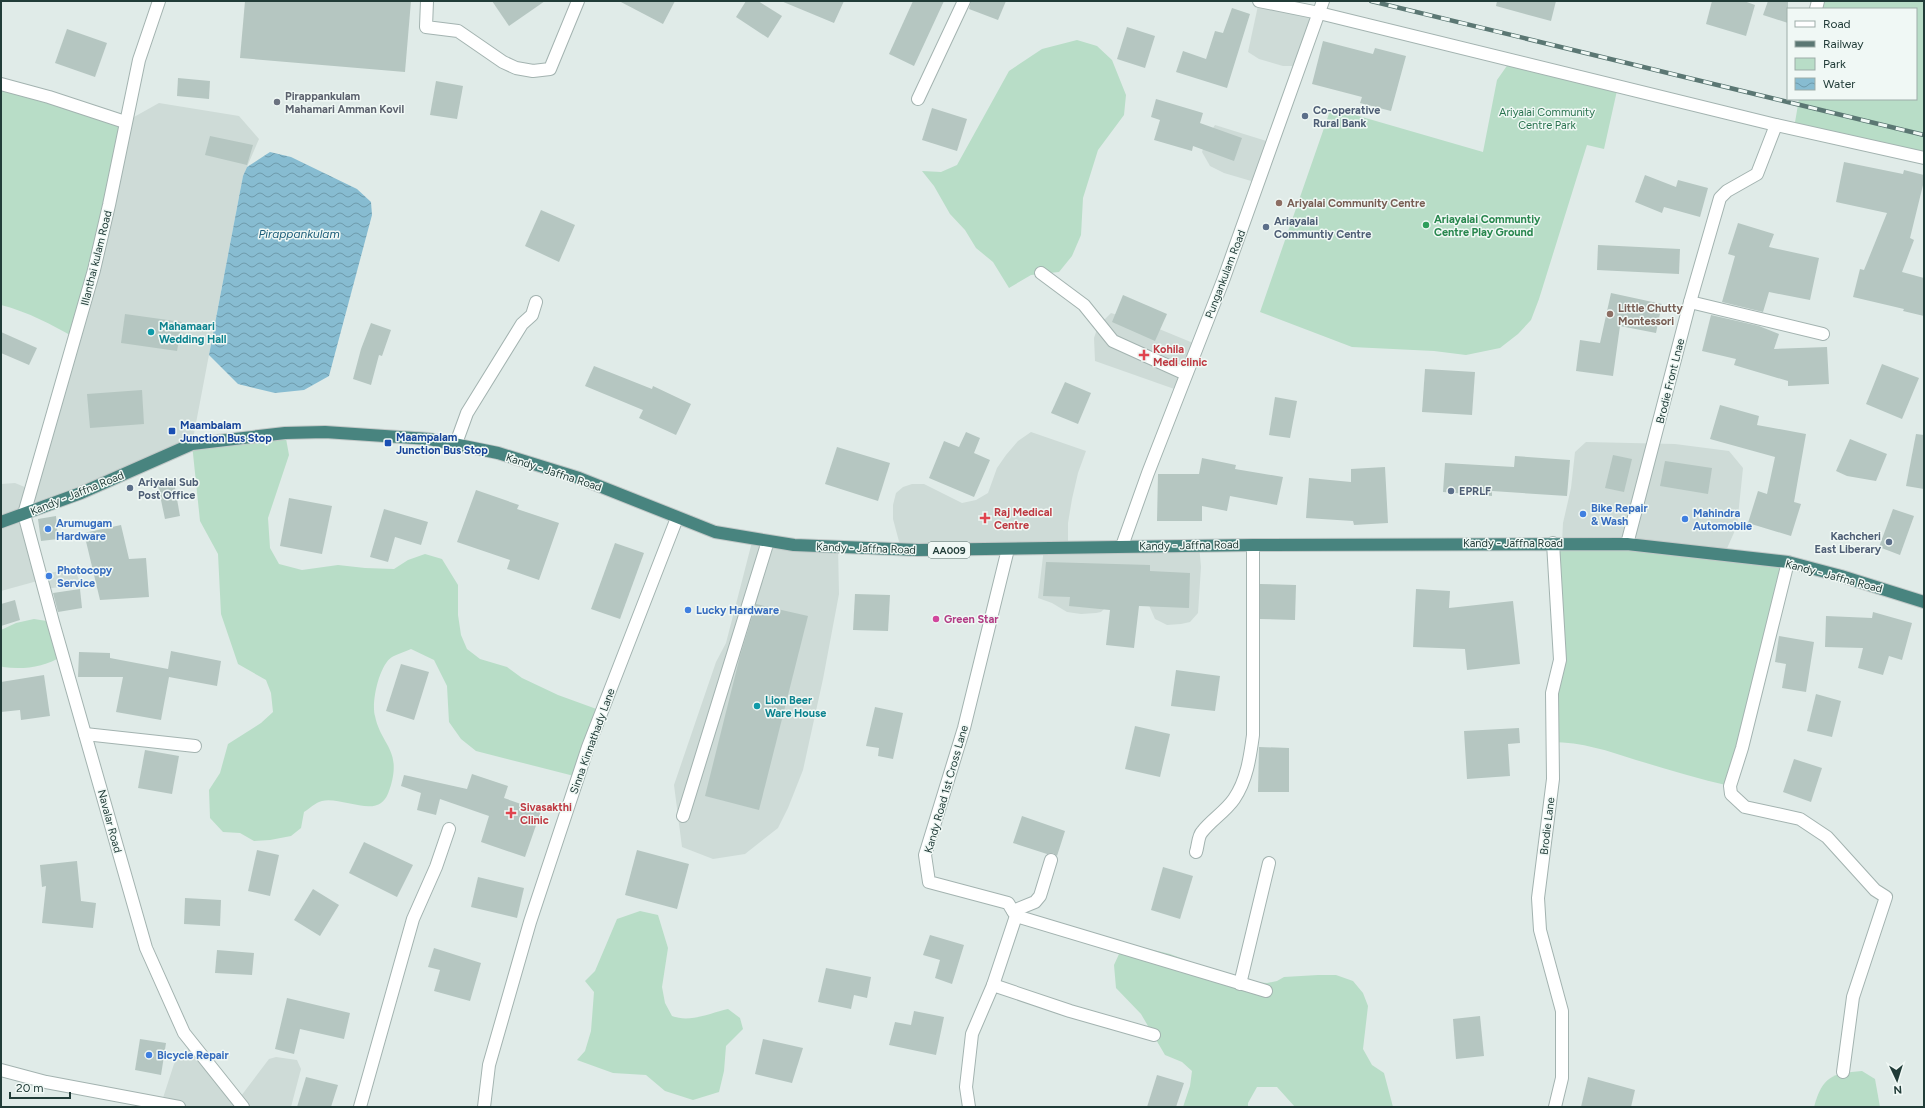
<svg xmlns="http://www.w3.org/2000/svg" width="1925" height="1108" viewBox="0 0 1925 1108" font-family="Figtree,sans-serif">
<defs>
<pattern id="water-waves" width="16" height="10" patternUnits="userSpaceOnUse"><rect width="16" height="10" fill="#87bcd1"/><path d="M0 5q4-4 8 0t8 0" fill="none" stroke="#6e9aab"/></pattern>
</defs>
<rect width="100%" height="100%" fill="#e0ebe8"/>
<!-- built -->
<g fill="#cedbd7">
<polygon points="1259,1 1319,13 1300,66 1283,66 1259,59 1248,52"/>
<polygon points="159,103 239,116 259,139 243,176 192,444 24,514 40,575 74,568 80,582 77,585 44,589 41,580 1,591 1,484 15,483 27,488 29,496 125,122"/>
<polygon points="1215,125 1273,143 1258,183 1224,173 1210,166 1202,152 1207,137"/>
<polygon points="1111,313 1147,324 1198,345 1180,391 1095,361 1094,338 1098,326"/>
<polygon points="1031,432 1086,451 1078,473 1072,499 1068,523 1068,548 1199,545 1201,567 1198,613 1190,622 1181,624 1167,625 1155,619 1148,603 1105,608 1101,612 1096,613 1081,614 1067,612 1052,603 1038,598 1044,548 901,549 893,519 893,505 896,493 903,487 912,484 924,484 962,503 976,500 988,493 997,468 1006,455 1018,441"/>
<polygon points="1586,442 1675,444 1729,451 1743,468 1737,526 1724,555 1562,543 1563,523 1571,488 1575,452"/>
<polygon points="753,538 838,546 839,594 823,679 803,770 788,808 778,828 745,854 713,859 682,847 674,785 716,662 726,643"/>
<polygon points="195,1046 238,1100 269,1059 276,1057 297,1060 301,1069 291,1107 179,1107 161,1104 174,1064 183,1052"/>
</g>
<!-- green -->
<g fill="#b8ddc7">
<polygon points="1818,1 1924,1 1924,158 1794,128 1799,99 1916,99 1916,9 1816,9"/>
<polygon points="1077,40 1097,46 1112,60 1126,95 1124,115 1098,150 1083,198 1081,235 1072,256 1059,272 1031,275 1009,288 993,262 976,248 965,230 950,214 934,186 922,171 941,172 957,165 1009,71 1042,49"/>
<polygon points="1511,60 1618,86 1604,149 1587,145 1586,148 1539,299 1531,320 1518,334 1500,348 1466,355 1434,351 1352,347 1260,312 1331,108 1483,152 1497,80"/>
<path d="M1,84L125,122L75,338C51,324 28,312 1,305Z"/>
<path d="M285,433L289,455L268,518L270,548L279,564L302,570L338,565L365,568L394,569L408,560L425,554L442,559L458,585V615L461,635L467,649L480,659L507,667L522,678L558,695L602,711L578,777L476,751L461,739L449,722L447,686L434,660L411,649C405,652 397,654 392,657C379,665 371,703 375,716C381,745 401,749 391,785C389,791 387,799 381,803C368,813 339,797 322,801C316,802 309,809 304,812L301,828L291,836L270,840L254,841L240,833L223,832L210,818L209,790L220,773L228,744L261,723L273,712L271,693L266,680L238,664L221,614L218,554L200,521L192,444Z"/>
<path d="M1553,543L1788,562L1730,786C1698,779 1667,769 1636,760C1609,751 1581,742 1552,742L1560,660Z"/>
<path d="M34,619L53,622L62,656C45,667 23,670 3,667L1,666V630L16,623Z"/>
<path d="M640,911L658,915L668,948L662,987L665,1003L672,1016C690,1023 710,1013 728,1009L740,1018L743,1029L726,1046L724,1071L719,1092L693,1100L665,1091L646,1075L613,1073L577,1060L585,1051L591,1031L594,992L585,981L595,971L617,919Z"/>
<polygon points="1124,943 1170,954 1241,981 1267,983 1277,981 1284,977 1318,975 1336,975 1353,981 1363,993 1368,1006 1363,1049 1372,1065 1384,1073 1393,1107 1295,1107 1277,1087 1257,1087 1248,1103 1248,1107 1183,1107 1190,1086 1192,1071 1182,1062 1165,1055 1141,1014 1116,988 1114,965"/>
<path d="M1862,1071L1875,1079L1880,1107H1814C1822,1077 1832,1073 1862,1071Z"/>
</g>
<!-- water -->
<polygon fill="url(#water-waves)" points="270,152 291,157 357,189 371,202 372,215 329,376 304,390 275,393 238,384 209,355 243,176 247,167"/>
<!-- building -->
<g fill="#b5c6c1">
<polygon points="245,1 411,1 405,72 240,58"/>
<polygon points="492,1 545,1 509,26"/>
<polygon points="619,1 675,1 663,24"/>
<polygon points="746,1 758,1 782,16 768,38 736,17"/>
<polygon points="781,1 844,1 834,23"/>
<polygon points="913,1 944,1 914,66 889,54"/>
<polygon points="971,1 1006,1 998,20 969,9"/>
<polygon points="1497,1 1556,1 1551,21 1496,6"/>
<polygon points="1712,1 1744,1 1755,5 1746,36 1706,24"/>
<polygon points="1768,1 1788,1 1788,23 1763,15"/>
<polygon points="1232,8 1250,14 1227,88 1176,72 1183,51 1206,59 1215,31 1223,33"/>
<polygon points="1127,27 1155,36 1145,68 1117,59"/>
<polygon points="67,29 107,43 95,77 55,63"/>
<polygon points="1323,41 1373,54 1375,48 1406,56 1391,111 1360,103 1362,97 1312,84"/>
<polygon points="178,78 210,81 209,99 177,96"/>
<polygon points="436,81 463,86 457,119 430,115"/>
<polygon points="1156,99 1203,113 1200,123 1242,138 1234,161 1193,146 1192,151 1154,140 1160,120 1151,117"/>
<polygon points="932,108 967,119 957,151 922,140"/>
<polygon points="210,136 253,145 247,165 205,155"/>
<polygon points="1844,162 1903,174 1904,170 1924,175 1924,181 1910,238 1914,240 1902,272 1924,278 1924,316 1903,311 1904,309 1853,297 1860,269 1864,270 1887,213 1836,202"/>
<polygon points="1645,175 1676,187 1678,180 1708,188 1700,217 1664,207 1662,213 1635,202"/>
<polygon points="541,210 575,225 559,262 525,246"/>
<polygon points="1738,223 1774,234 1769,247 1819,258 1810,300 1769,292 1763,312 1722,302 1735,256 1728,254"/>
<polygon points="1598,245 1680,249 1679,274 1597,270"/>
<polygon points="1611,293 1662,304 1656,333 1620,326 1613,376 1576,371 1580,340 1600,343"/>
<polygon points="1123,295 1167,314 1155,341 1112,322"/>
<polygon points="125,314 182,322 177,351 121,343"/>
<polygon points="1711,315 1759,326 1779,334 1774,349 1827,347 1829,384 1788,386 1788,381 1734,365 1736,359 1702,351"/>
<polygon points="371,323 391,330 382,356 379,355 371,385 353,379 361,349"/>
<polygon points="1,332 37,348 29,365 1,353"/>
<polygon points="1882,364 1919,378 1902,419 1866,404"/>
<polygon points="594,366 652,389 653,386 691,404 676,435 639,418 643,410 585,386"/>
<polygon points="1425,369 1475,372 1472,415 1422,412"/>
<polygon points="1065,382 1091,393 1078,424 1051,413"/>
<polygon points="142,390 144,424 90,428 87,394"/>
<polygon points="1275,397 1297,401 1290,438 1269,435"/>
<polygon points="1720,405 1759,416 1757,425 1806,434 1794,502 1801,504 1791,536 1748,523 1758,491 1767,494 1775,457 1710,439"/>
<polygon points="966,432 980,438 974,453 990,460 974,497 929,478 944,441 959,447"/>
<polygon points="1916,434 1924,435 1924,489 1906,486"/>
<polygon points="1850,439 1887,454 1876,481 1847,476 1836,471"/>
<polygon points="837,447 890,463 878,501 825,484"/>
<polygon points="1613,455 1632,459 1624,492 1605,488"/>
<polygon points="1515,456 1570,460 1567,496 1492,491 1492,496 1443,492 1445,463 1514,467"/>
<polygon points="1202,458 1236,465 1235,469 1283,477 1277,505 1230,496 1227,511 1202,506 1202,521 1157,521 1158,474 1199,474"/>
<polygon points="1665,461 1712,468 1708,494 1660,486"/>
<polygon points="1385,467 1388,523 1354,525 1353,521 1306,518 1309,478 1351,482 1351,469"/>
<polygon points="174,482 180,516 165,519 158,486"/>
<polygon points="476,490 519,505 517,509 559,523 539,580 507,569 510,560 457,542"/>
<polygon points="289,498 332,506 322,554 280,546"/>
<polygon points="384,509 428,522 421,545 395,537 388,562 370,557"/>
<polygon points="1893,509 1914,516 1900,555 1879,547"/>
<polygon points="56,516 58,539 41,541 38,519"/>
<polygon points="121,525 129,559 146,558 149,597 100,600 84,533"/>
<polygon points="615,543 644,553 620,619 591,609"/>
<polygon points="1046,562 1150,565 1150,571 1190,573 1189,608 1139,606 1134,648 1106,645 1110,610 1069,606 1070,597 1043,596"/>
<polygon points="1260,584 1296,585 1295,620 1260,619"/>
<polygon points="80,589 82,608 58,612 53,593"/>
<polygon points="1416,589 1450,591 1449,608 1513,601 1520,664 1467,670 1465,649 1413,647"/>
<polygon points="855,594 890,595 888,631 853,630"/>
<polygon points="15,600 20,620 1,626 1,604"/>
<polygon points="756,604 808,616 759,810 705,796 740,656"/>
<polygon points="1873,612 1912,623 1902,660 1889,656 1883,675 1858,668 1863,648 1825,647 1826,616 1872,618"/>
<polygon points="1779,636 1814,642 1806,692 1782,688 1786,664 1775,662"/>
<polygon points="171,651 221,661 217,686 169,677 161,720 116,712 123,677 78,677 79,652 110,653 110,658 168,669"/>
<polygon points="401,664 429,672 414,720 386,711"/>
<polygon points="1176,670 1220,676 1215,711 1171,706"/>
<polygon points="44,675 50,716 21,720 20,710 1,712 1,682"/>
<polygon points="1816,694 1841,701 1832,737 1807,731"/>
<polygon points="875,707 903,713 893,759 878,756 879,748 866,746"/>
<polygon points="1135,726 1170,734 1160,777 1125,769"/>
<polygon points="1519,728 1520,743 1508,744 1510,776 1467,779 1464,731"/>
<polygon points="1259,747 1289,748 1289,792 1258,792"/>
<polygon points="145,750 179,756 172,794 138,788"/>
<polygon points="1794,759 1822,768 1811,802 1783,792"/>
<polygon points="472,774 508,786 504,798 541,811 525,857 481,842 489,816 440,799 436,815 417,810 421,793 401,786 404,775 467,789"/>
<polygon points="1022,816 1065,831 1057,856 1053,853 1047,854 1013,843"/>
<polygon points="364,842 413,865 397,897 349,873"/>
<polygon points="257,850 279,855 270,896 248,891"/>
<polygon points="637,850 689,864 677,909 625,895"/>
<polygon points="77,861 81,901 96,903 93,928 42,923 46,886 42,887 40,865"/>
<polygon points="1163,867 1193,876 1180,919 1151,910"/>
<polygon points="478,877 524,888 517,918 471,907"/>
<polygon points="313,889 339,905 320,936 294,920"/>
<polygon points="185,898 221,900 220,926 184,924"/>
<polygon points="930,935 964,945 952,984 935,978 940,960 923,955"/>
<polygon points="434,948 481,963 470,1001 434,991 440,970 428,967"/>
<polygon points="217,950 254,953 252,975 215,973"/>
<polygon points="826,968 871,977 867,998 854,995 851,1009 818,1002"/>
<polygon points="287,998 350,1013 344,1039 300,1029 294,1054 275,1049"/>
<polygon points="914,1011 944,1017 936,1055 889,1045 895,1022 911,1025"/>
<polygon points="1480,1016 1484,1056 1456,1059 1453,1019"/>
<polygon points="140,1039 166,1043 161,1075 135,1070"/>
<polygon points="763,1039 803,1048 792,1083 755,1074"/>
<polygon points="1157,1075 1184,1083 1176,1107 1147,1107"/>
<polygon points="306,1077 338,1085 331,1107 297,1107"/>
<polygon points="1588,1077 1635,1090 1631,1107 1581,1107"/>
</g>
<g fill="none" stroke-linecap="round" stroke-linejoin="round">
<defs>
<polyline id="service" points="683,816 768,541"/>
<g id="minor">
<polyline points="427,1 426,27 458,31 503,62 516,68 533,71 550,69 578,1"/>
<polyline points="1259,1 1319,13 1776,125 1924,158"/>
<polyline points="1816,9 1818,1"/>
<polyline points="1,84 49,97 125,122"/>
<polyline points="918,99 964,1"/>
<polyline points="1041,273 1084,305 1113,341 1186,374"/>
<polyline points="1690,302 1823,334"/>
<polyline points="455,446 467,413 522,324 532,315 536,302"/>
<polyline points="24,514 94,270 109,205 139,60 159,1"/>
<polyline points="1553,543 1560,660 1552,693 1553,779 1538,898 1540,930 1562,1011 1562,1078 1555,1107"/>
<polyline points="1627,544 1690,302 1720,198 1727,191 1757,174 1776,125"/>
<polyline points="1122,546 1148,473 1224,278 1323,1"/>
<polyline points="1788,562 1742,748 1730,786 1731,794 1745,807 1800,819 1827,837 1875,890 1886,897 1853,997 1843,1072"/>
<polyline points="85,734 195,746"/>
<path d="M1196,852C1198,846 1198,836 1202,832C1211,820 1225,812 1234,799C1247,780 1250,757 1253,735V545"/>
<polyline points="1013,911 1035,902 1040,896 1051,860"/>
<polyline points="1016,916 1266,991"/>
<polyline points="1240,984 1269,863"/>
<polyline points="993,985 1070,1011 1154,1035"/>
<polyline points="1,1070 46,1082 179,1107"/>
<polyline points="360,1107 413,919 436,867 449,829"/>
<polyline points="484,1107 489,1065 530,922 588,747 677,518"/>
<polyline points="969,1107 966,1087 972,1034 993,985 1016,916 1008,903 929,882 925,855 964,728 1008,549"/>
</g>
<polyline id="tertiary" points="24,514 53,622 146,948 184,1033 243,1107"/>
<polyline id="trunk" points="1,522 81,493 192,444 285,433 325,432 429,439 498,453 579,478 715,532 794,545 918,550 1253,545 1627,544 1788,562 1841,576 1924,602"/>
</defs>
<!-- service casing -->
<use href="#service" stroke="#a3b3b0" stroke-width="14"/>
<!-- minor casing -->
<use href="#minor" stroke="#a3b3b0" stroke-width="14"/>
<!-- tertiary casing -->
<use href="#tertiary" stroke="#a3b3b0" stroke-width="14"/>
<!-- trunk casing -->
<use href="#trunk" stroke="#c1c8c7" stroke-width="14"/>
<!-- service -->
<use href="#service" stroke="#fff" stroke-width="12"/>
<!-- minor -->
<use href="#minor" stroke="#fff" stroke-width="12"/>
<!-- tertiary -->
<use href="#tertiary" stroke="#fff" stroke-width="12"/>
<!-- trunk -->
<use href="#trunk" stroke="#48847f" stroke-width="12"/>
<defs>
<polyline id="rail" points="1371,1 1924,135"/>
</defs>
<!-- rail casing -->
<use href="#rail" stroke="#5b7773" stroke-width="4.5"/>
<!-- rail -->
<use href="#rail" stroke="#f0f8f5" stroke-width="3" stroke-dasharray="9" stroke-linecap="butt"/>
</g>
<!-- markers -->
<circle fill="#6b7280" stroke="#f0f8f5" stroke-width="1.5" cx="277" cy="102" r="4"/>
<g fill="#5c6f8a" stroke="#f0f8f5" stroke-width="1.5">
<circle cx="1305" cy="116" r="4"/>
<circle cx="1266" cy="227" r="4"/>
<circle cx="130" cy="488" r="4"/>
<circle cx="1451" cy="491" r="4"/>
<circle cx="1889" cy="542" r="4"/>
</g>
<g fill="#8d6e63" stroke="#f0f8f5" stroke-width="1.5">
<circle cx="1279" cy="203" r="4"/>
<circle cx="1610" cy="314" r="4"/>
</g>
<circle fill="#2e9e5b" stroke="#f0f8f5" stroke-width="1.5" cx="1426" cy="225" r="4"/>
<g fill="#0f9aa8" stroke="#f0f8f5" stroke-width="1.5">
<circle cx="151" cy="332" r="4"/>
<circle cx="757" cy="706" r="4"/>
</g>
<g fill="#e0444e" stroke="#f0f8f5" stroke-width="1.5">
<path d="M1142 349h4v4h4v4h-4v4h-4v-4h-4v-4h4z"/>
<path d="M983 512h4v4h4v4h-4v4h-4v-4h-4v-4h4z"/>
<path d="M509 807h4v4h4v4h-4v4h-4v-4h-4v-4h4z"/>
</g>
<g fill="#1a4fb4" stroke="#f0f8f5" stroke-width="1.5">
<rect x="168" y="427" width="8" height="8" rx="2"/>
<rect x="384" y="439" width="8" height="8" rx="2"/>
</g>
<g fill="#3f7fe0" stroke="#f0f8f5" stroke-width="1.5">
<circle cx="1583" cy="514" r="4"/>
<circle cx="1685" cy="519" r="4"/>
<circle cx="48" cy="529" r="4"/>
<circle cx="49" cy="576" r="4"/>
<circle cx="688" cy="610" r="4"/>
<circle cx="149" cy="1055" r="4"/>
</g>
<circle fill="#d1479c" stroke="#f0f8f5" stroke-width="1.5" cx="936" cy="619" r="4"/>
<g text-anchor="middle" stroke-width="3" stroke-linejoin="round" paint-order="stroke">
<!-- shield labels -->
<rect fill="#f0f8f5" stroke="#5f7471" stroke-width="1" x="928" y="542" width="42" height="16" rx="3"/>
<g font-size="10" font-weight="bold" fill="#213c38">
<text x="949" y="554">AA009</text>
</g>
<!-- worship labels -->
<g font-size="11" font-weight="bold" fill="#5b616d" stroke="#f0f8f5" text-anchor="start">
<text x="285" y="100">Pirappankulam<tspan x="285" dy="13">Mahamari Amman Kovil</tspan></text>
</g>
<!-- service labels -->
<g font-size="11" font-weight="bold" fill="#4e5e75" stroke="#f0f8f5" text-anchor="start">
<text x="1313" y="114">Co-operative<tspan x="1313" dy="13">Rural Bank</tspan></text>
<text x="1274" y="225">Ariayalai<tspan x="1274" dy="13">Communtiy Centre</tspan></text>
<text x="138" y="486">Ariyalai Sub<tspan x="138" dy="13">Post Office</tspan></text>
<text x="1459" y="495">EPRLF</text>
<text x="1881" y="540" text-anchor="end">Kachcheri<tspan x="1881" dy="13">East Liberary</tspan></text>
</g>
<!-- park labels -->
<g font-size="11" fill="#2a7350" stroke="#f0f8f5">
<text x="1547" y="116">Ariyalai Community<tspan x="1547" dy="13">Centre Park</tspan></text>
</g>
<!-- education labels -->
<g font-size="11" font-weight="bold" fill="#785e54" stroke="#f0f8f5" text-anchor="start">
<text x="1287" y="207">Ariyalai Community Centre</text>
<text x="1618" y="312">Little Chutty<tspan x="1618" dy="13">Montessori</tspan></text>
</g>
<!-- leisure labels -->
<g font-size="11" font-weight="bold" fill="#27864d" stroke="#f0f8f5" text-anchor="start">
<text x="1434" y="223">Ariayalai Communtiy<tspan x="1434" dy="13">Centre Play Ground</tspan></text>
</g>
<!-- street labels -->
<g font-size="11" fill="#213c38" stroke="#f0f8f5">
<text transform="translate(96 258) rotate(-76)" y="4">Illanthai kulam Road</text>
<text transform="translate(1225 274) rotate(-69)" y="4">Pungankulam Road</text>
<text transform="translate(1670 381) rotate(-76)" y="4">Brodie Front Lnae</text>
<text transform="translate(554 472) rotate(18)" y="4">Kandy - Jaffna Road</text>
<text transform="translate(77 493) rotate(-22)" y="4">Kandy - Jaffna Road</text>
<text x="1513" y="547">Kandy - Jaffna Road</text>
<text transform="translate(1189 545) rotate(-1)" y="4">Kandy - Jaffna Road</text>
<text transform="translate(866 548) rotate(2)" y="4">Kandy - Jaffna Road</text>
<text transform="translate(1834 576) rotate(15)" y="4">Kandy - Jaffna Road</text>
<text transform="translate(592 741) rotate(-70)" y="4">Sinna Kinnathady Lane</text>
<text transform="translate(946 789) rotate(-74)" y="4">Kandy Road 1st Cross Lane</text>
<text transform="translate(110 821) rotate(75)" y="4">Navalar Road</text>
<text transform="translate(1547 826) rotate(-83)" y="4">Brodie Lane</text>
</g>
<!-- culture labels -->
<g font-size="11" font-weight="bold" fill="#0d838f" stroke="#f0f8f5" text-anchor="start">
<text x="159" y="330">Mahamaari<tspan x="159" dy="13">Wedding Hall</tspan></text>
<text x="765" y="704">Lion Beer<tspan x="765" dy="13">Ware House</tspan></text>
</g>
<!-- health labels -->
<g font-size="11" font-weight="bold" fill="#be3a42" stroke="#f0f8f5" text-anchor="start">
<text x="1153" y="353">Kohila<tspan x="1153" dy="13">Medi clinic</tspan></text>
<text x="994" y="516">Raj Medical<tspan x="994" dy="13">Centre</tspan></text>
<text x="520" y="811">Sivasakthi<tspan x="520" dy="13">Clinic</tspan></text>
</g>
<!-- transit labels -->
<g font-size="11" font-weight="bold" fill="#164399" stroke="#f0f8f5" text-anchor="start">
<text x="180" y="429">Maambalam<tspan x="180" dy="13">Junction Bus Stop</tspan></text>
<text x="396" y="441">Maampalam<tspan x="396" dy="13">Junction Bus Stop</tspan></text>
</g>
<!-- shop labels -->
<g font-size="11" font-weight="bold" fill="#366cbe" stroke="#f0f8f5" text-anchor="start">
<text x="1591" y="512">Bike Repair<tspan x="1591" dy="13">&amp; Wash</tspan></text>
<text x="1693" y="517">Mahindra<tspan x="1693" dy="13">Automobile</tspan></text>
<text x="56" y="527">Arumugam<tspan x="56" dy="13">Hardware</tspan></text>
<text x="57" y="574">Photocopy<tspan x="57" dy="13">Service</tspan></text>
<text x="696" y="614">Lucky Hardware</text>
<text x="157" y="1059">Bicycle Repair</text>
</g>
<!-- hotel labels -->
<g font-size="11" font-weight="bold" fill="#b23c85" stroke="#f0f8f5" text-anchor="start">
<text x="944" y="623">Green Star</text>
</g>
<!-- water labels -->
<g font-size="12" font-style="italic" fill="#1a5c78" stroke="#f0f8f5">
<text x="299" y="238">Pirappankulam</text>
</g>
</g>
<!-- border -->
<rect width="1925" height="1108" fill="none" stroke="#213c38" stroke-width="4"/>
<!-- legend -->
<rect x="1787" y="8" width="130" height="92" fill="#f0f8f5" stroke="#9dada9"/>
<rect x="1795" y="21" width="20" height="6" fill="#ffffff" stroke="#9dada9"/>
<text x="1823" y="28" font-size="12" fill="#213c38">Road</text>
<rect x="1795" y="41" width="20" height="6" fill="#5b7773" stroke="#9dada9"/>
<text x="1823" y="48" font-size="12" fill="#213c38">Railway</text>
<rect x="1795" y="58" width="20" height="12" fill="#b8ddc7" stroke="#9dada9"/>
<text x="1823" y="68" font-size="12" fill="#213c38">Park</text>
<rect x="1795" y="78" width="20" height="12" fill="url(#water-waves)" stroke="#9dada9"/>
<text x="1823" y="88" font-size="12" fill="#213c38">Water</text>
<!-- north arrow -->
<g transform="translate(1897 1080) rotate(176)" stroke="#f0f8f5" stroke-width="3" paint-order="stroke">
<path d="M0-3L7 15L0 10L-7 15Z" fill="#213c38"/>
<text y="-6" font-size="11" font-weight="bold" text-anchor="middle" fill="#213c38">N</text>
</g>
<!-- scale -->
<path d="M10 1092v6h60v-6" fill="none" stroke="#213c38" stroke-width="2"/>
<text x="16" y="1092" font-size="12" fill="#213c38" stroke="#f0f8f5" stroke-width="3" paint-order="stroke">20 m</text>
</svg>
